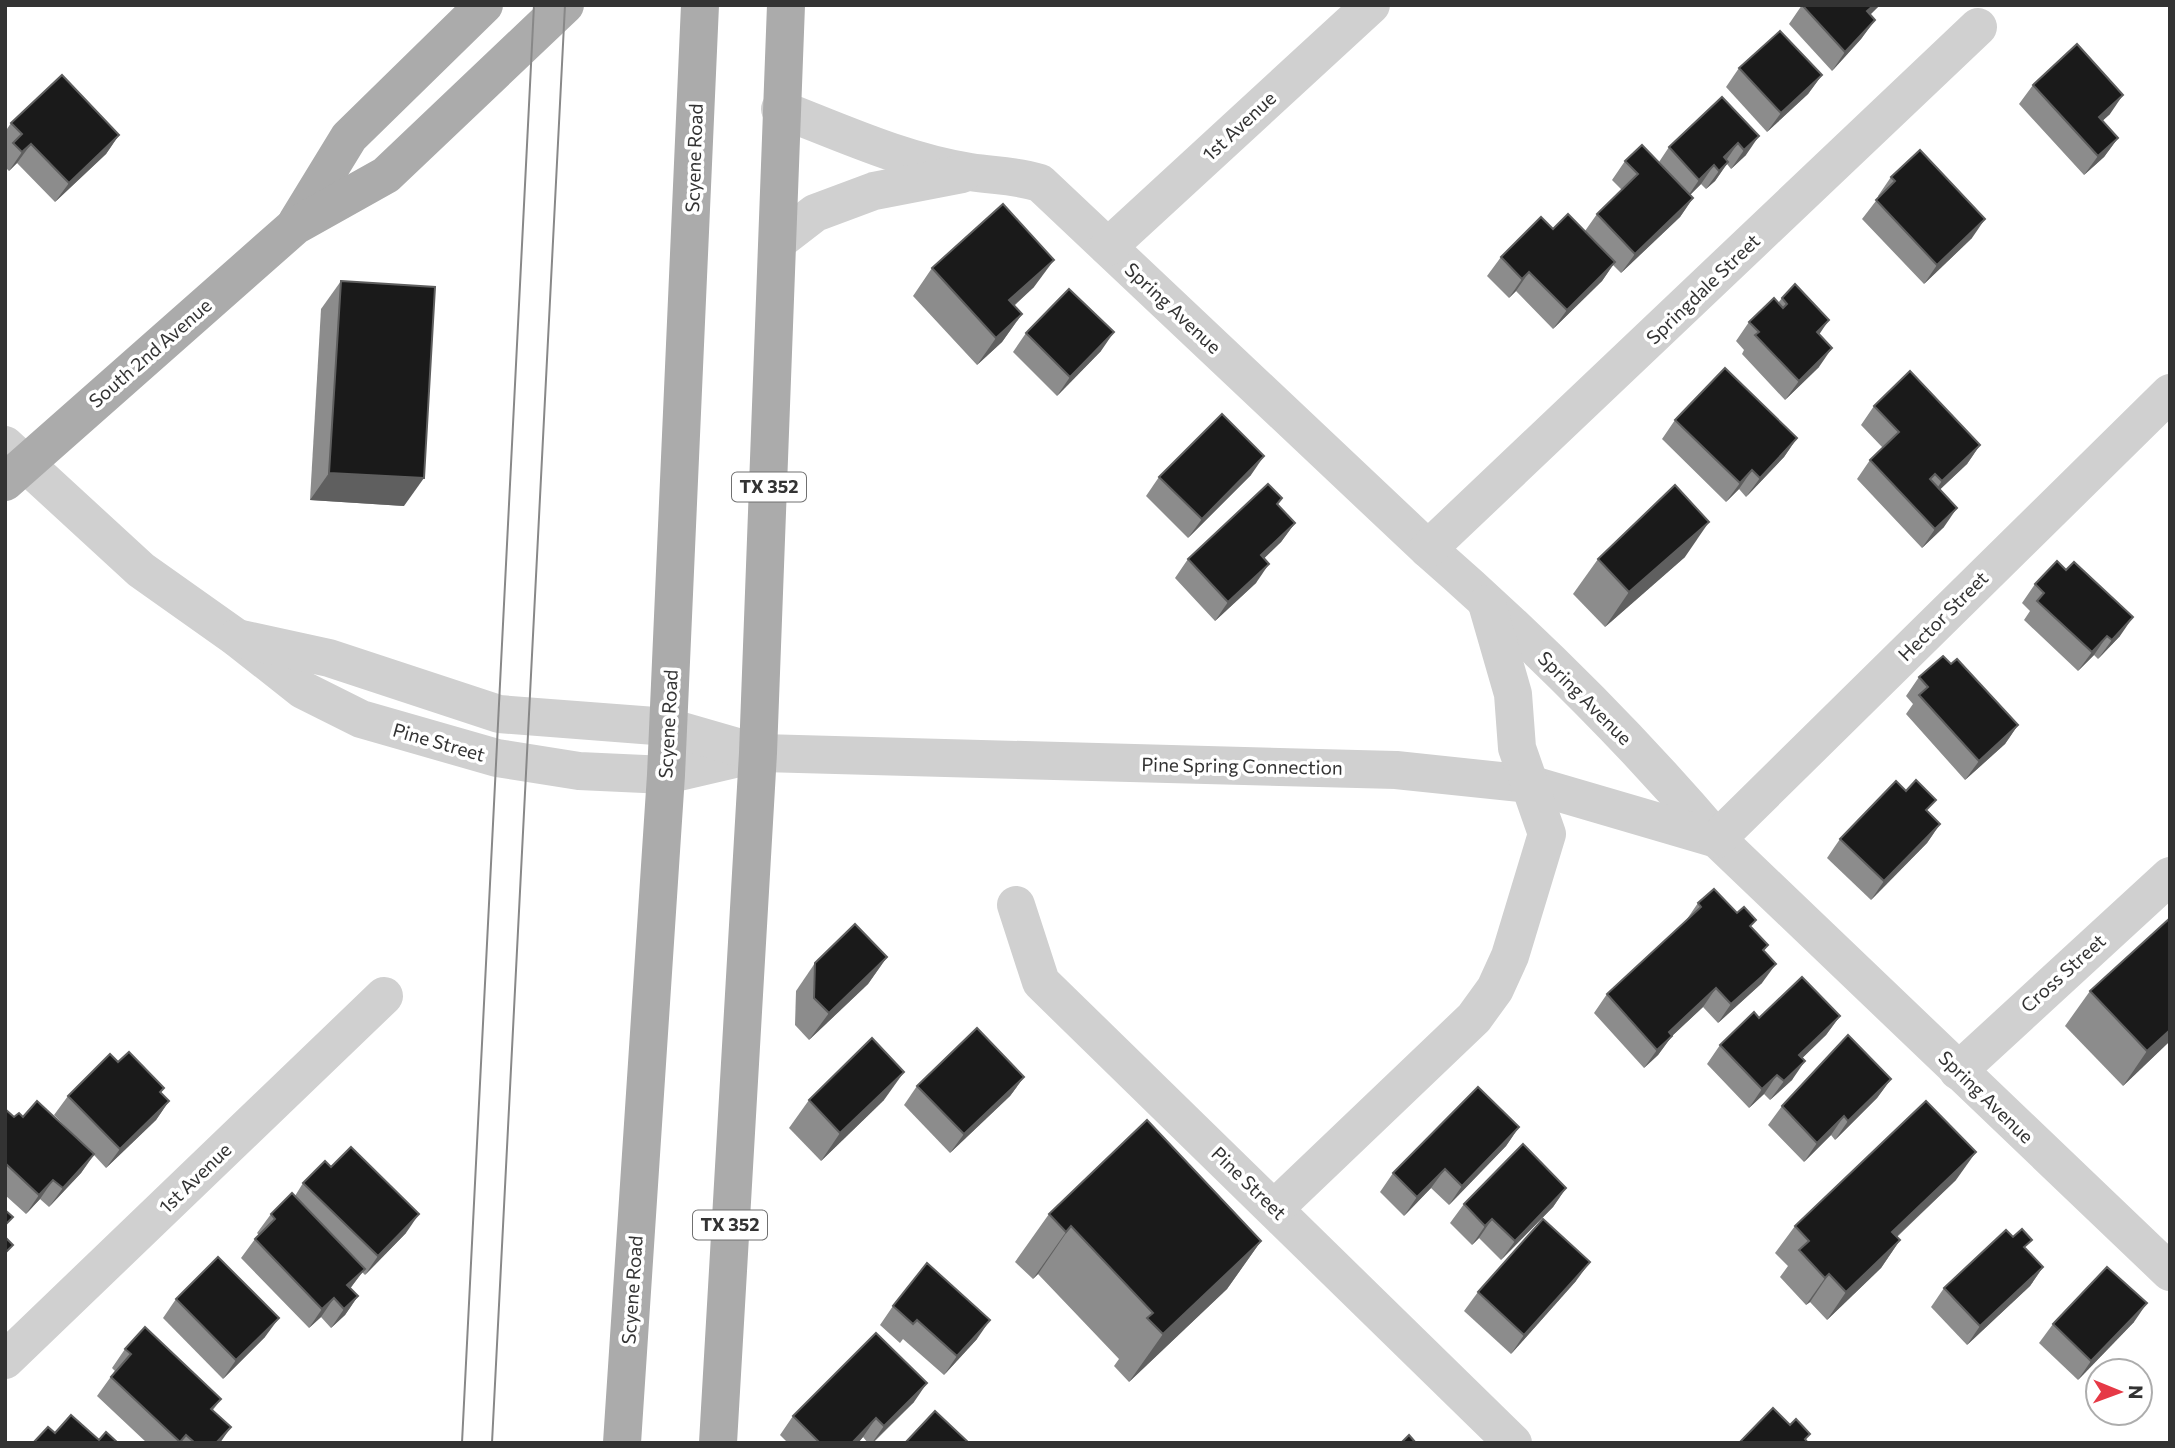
<svg xmlns="http://www.w3.org/2000/svg" width="2175" height="1448" viewBox="0 0 2175 1448" font-family="Commissioner,sans-serif">
<rect width="100%" height="100%" fill="#fff"/>
<g fill="none" stroke-linecap="round" stroke-linejoin="round">
<!-- minor -->
<g stroke="#d0d0d0" stroke-width="38">
<path d="M780,109C842,133 905,162 970,172C996,176 1013,175 1040,183L1428,549C1531,639 1629,736 1717,839L2170,1272"/>
<polyline points="780,240 815,213 874,191 962,174"/>
<polyline points="1108,247 1371,5"/>
<polyline points="5,445 141,570 237,638 303,690 361,719 497,758 579,771 666,775 756,754"/>
<polyline points="1428,549 1978,27"/>
<polyline points="237,638 329,658 499,714 668,727 758,753 1396,770 1529,784 1717,839"/>
<polyline points="1717,839 2170,393"/>
<polyline points="1016,905 1041,982 1513,1443"/>
<polyline points="1958,1071 2170,876"/>
<polyline points="1275,1208 1474,1018 1495,989 1510,956 1547,834 1517,748 1513,694 1487,604"/>
<polyline points="5,1360 384,996"/>
</g>
<!-- major -->
<g stroke="#ababab" stroke-width="38">
<polyline points="297,222 349,137 484,5"/>
<polyline points="5,482 295,226 386,175 565,5"/>
<polyline points="622,1443 666,775 700,5"/>
<polyline points="718,1443 758,753 786,5"/>
</g>
<!-- tram -->
<g stroke="#888" stroke-width="2">
<polyline points="462,1443 534,5"/>
<polyline points="492,1443 565,5"/>
</g>
</g>
<!-- wall -->
<g fill="#8c8c8c">
<polygon points="1802,5 1880,5 1870,15 1875,20 1861,39 1832,71 1789,24"/>
<polygon points="1739,68 1822,75 1808,94 1767,132 1726,87"/>
<polygon points="2033,85 2110,114 2102,121 2118,138 2104,157 2084,175 2019,104"/>
<polygon points="1722,97 1746,155 1731,169 1727,164 1715,181 1706,189 1701,184 1690,195 1693,198 1680,217 1621,273 1613,265 1602,281 1553,329 1516,291 1509,298 1487,276 1501,257 1553,229 1585,231 1597,214 1622,190 1612,180 1625,161 1659,162 1669,147"/>
<polygon points="11,123 119,135 106,154 55,202 17,163 9,171 5,167 5,154 7,152 5,150 5,132"/>
<polygon points="1891,177 1972,238 1924,284 1862,219 1879,197 1878,196"/>
<polygon points="932,268 1034,287 1014,306 1022,314 1002,342 977,365 913,296"/>
<polygon points="341,281 404,506 310,500 321,309"/>
<polygon points="1782,298 1819,334 1819,367 1785,400 1742,354 1744,350 1736,341 1749,322 1778,303"/>
<polygon points="1026,333 1101,351 1057,396 1013,352"/>
<polygon points="1874,406 1980,445 1967,464 1940,489 1944,527 1922,548 1857,479 1870,460 1883,448 1861,425"/>
<polygon points="1675,420 1797,438 1784,457 1746,497 1739,489 1726,502 1662,439"/>
<polygon points="1251,475 1188,538 1146,496 1159,477"/>
<polygon points="1277,505 1295,523 1281,542 1264,558 1256,583 1215,621 1175,578 1188,559"/>
<polygon points="1685,557 1605,627 1573,594 1598,559"/>
<polygon points="2066,570 2120,636 2098,659 2094,655 2078,671 2024,620 2030,611 2022,603 2035,584"/>
<polygon points="1951,664 2018,725 2005,744 1965,780 1906,714 1913,704 1906,696 1919,677"/>
<polygon points="1928,811 1940,824 1927,843 1871,900 1827,858 1840,839"/>
<polygon points="1698,903 1737,913 1768,945 1764,951 1762,983 1718,1023 1703,1007 1672,1036 1658,1055 1644,1068 1594,1013 1607,994 1685,922"/>
<polygon points="887,957 868,984 809,1040 795,1025 796,991 815,963"/>
<polygon points="2090,991 2170,1041 2123,1086 2065,1026"/>
<polygon points="1840,1016 1826,1035 1802,1058 1792,1080 1770,1100 1764,1094 1749,1108 1707,1064 1720,1045"/>
<polygon points="118,1062 164,1088 161,1093 169,1101 156,1120 106,1168 94,1155 81,1173 49,1207 40,1199 26,1214 5,1195 5,1109 14,1117 23,1117 80,1141 54,1115 68,1096"/>
<polygon points="1024,1077 1010,1096 950,1153 904,1105 917,1086"/>
<polygon points="1891,1079 1877,1098 1835,1140 1831,1135 1804,1162 1768,1125 1782,1106"/>
<polygon points="809,1100 884,1100 821,1161 789,1128"/>
<polygon points="1519,1127 1506,1146 1449,1205 1431,1188 1404,1216 1380,1192 1393,1173"/>
<polygon points="1956,1180 1897,1237 1900,1240 1881,1268 1827,1320 1810,1302 1806,1305 1780,1277 1788,1266 1775,1253 1795,1226"/>
<polygon points="303,1183 406,1233 365,1275 362,1272 350,1289 358,1296 345,1315 331,1328 321,1317 309,1328 241,1258 255,1239 259,1235 257,1233 271,1214 295,1196"/>
<polygon points="1566,1188 1553,1207 1501,1260 1479,1238 1472,1245 1450,1223 1464,1204"/>
<polygon points="1049,1214 1261,1241 1227,1289 1129,1382 1114,1366 1119,1359 1038,1274 1033,1279 1015,1262"/>
<polygon points="2013,1237 2026,1249 2043,1267 2030,1286 1967,1345 1931,1307 1944,1288"/>
<polygon points="1576,1281 1511,1354 1464,1311 1478,1292"/>
<polygon points="176,1299 265,1337 223,1379 163,1318"/>
<polygon points="893,1306 977,1339 944,1375 903,1339 900,1343 880,1325"/>
<polygon points="2134,1322 2078,1380 2039,1343 2053,1324"/>
<polygon points="125,1349 221,1399 213,1410 220,1443 147,1443 97,1396 115,1371 112,1368"/>
<polygon points="914,1402 873,1443 868,1443 863,1437 858,1443 788,1443 780,1435 793,1416"/>
</g>
<!-- shaded-wall -->
<g fill="#5f5f5f">
<polygon points="1874,5 1880,5 1854,30 1867,11"/>
<polygon points="1875,20 1861,39 1832,71 1845,52"/>
<polygon points="1822,75 1808,94 1767,132 1781,113"/>
<polygon points="2123,95 2110,114 2086,136 2099,117"/>
<polygon points="119,135 106,154 55,202 69,183"/>
<polygon points="1759,136 1746,155 1731,169 1744,150"/>
<polygon points="2118,138 2104,157 2084,175 2098,156"/>
<polygon points="1738,143 1725,162 1724,157"/>
<polygon points="31,144 17,163 9,171 22,152"/>
<polygon points="1728,162 1715,181 1706,189 1719,171"/>
<polygon points="1714,165 1701,184 1686,199 1699,180"/>
<polygon points="1693,198 1680,217 1621,273 1635,254"/>
<polygon points="1985,219 1972,238 1924,284 1937,265"/>
<polygon points="1054,260 1034,287 989,328 1009,300"/>
<polygon points="1615,262 1602,281 1553,329 1567,310"/>
<polygon points="1529,272 1516,291 1509,298 1522,279"/>
<polygon points="1022,314 1002,342 977,365 996,338"/>
<polygon points="1829,320 1816,339 1817,332"/>
<polygon points="1114,332 1101,351 1057,396 1070,377"/>
<polygon points="1832,348 1819,367 1785,400 1799,381"/>
<polygon points="1797,438 1784,457 1746,497 1760,478"/>
<polygon points="1980,445 1967,464 1929,500 1942,481"/>
<polygon points="1264,456 1251,475 1188,538 1202,519"/>
<polygon points="1752,470 1739,489 1726,502 1740,483"/>
<polygon points="329,473 424,478 404,506 310,500"/>
<polygon points="1957,508 1944,527 1922,548 1935,529"/>
<polygon points="1709,522 1685,557 1605,627 1629,592"/>
<polygon points="1295,523 1281,542 1248,574 1261,555"/>
<polygon points="1269,564 1256,583 1215,621 1228,602"/>
<polygon points="2133,617 2120,636 2098,659 2112,640"/>
<polygon points="2107,636 2094,655 2078,671 2092,652"/>
<polygon points="2018,725 2005,744 1965,780 1979,761"/>
<polygon points="1940,824 1927,843 1871,900 1884,881"/>
<polygon points="887,957 868,984 809,1040 829,1013"/>
<polygon points="1776,964 1762,983 1718,1023 1731,1004"/>
<polygon points="1716,988 1703,1007 1656,1051 1669,1032"/>
<polygon points="1840,1016 1826,1035 1786,1074 1799,1055"/>
<polygon points="2170,1030 2170,1041 2123,1086 2147,1051"/>
<polygon points="1672,1036 1658,1055 1644,1068 1657,1050"/>
<polygon points="1805,1061 1792,1080 1770,1100 1784,1081"/>
<polygon points="904,1072 884,1100 821,1161 840,1133"/>
<polygon points="1777,1075 1764,1094 1749,1108 1762,1089"/>
<polygon points="1024,1077 1010,1096 950,1153 964,1134"/>
<polygon points="1891,1079 1877,1098 1835,1140 1848,1121"/>
<polygon points="169,1101 156,1120 106,1168 120,1149"/>
<polygon points="1844,1116 1831,1135 1804,1162 1817,1143"/>
<polygon points="1519,1127 1506,1146 1449,1205 1462,1186"/>
<polygon points="1976,1152 1956,1180 1873,1259 1892,1232"/>
<polygon points="94,1154 81,1173 49,1207 63,1188"/>
<polygon points="1445,1169 1431,1188 1404,1216 1417,1197"/>
<polygon points="53,1180 40,1199 26,1214 39,1195"/>
<polygon points="1566,1188 1553,1207 1501,1260 1515,1241"/>
<polygon points="419,1214 406,1233 365,1275 378,1256"/>
<polygon points="1492,1219 1479,1238 1472,1245 1485,1226"/>
<polygon points="1071,1226 1038,1274 1033,1279 1066,1232"/>
<polygon points="1900,1240 1881,1268 1827,1320 1846,1292"/>
<polygon points="1261,1241 1227,1289 1129,1382 1163,1334"/>
<polygon points="1590,1262 1576,1281 1511,1354 1524,1335"/>
<polygon points="2043,1267 2030,1286 1967,1345 1980,1326"/>
<polygon points="365,1269 351,1287 337,1302 347,1285"/>
<polygon points="1829,1274 1810,1302 1806,1305 1825,1278"/>
<polygon points="358,1296 345,1315 331,1328 344,1309"/>
<polygon points="334,1298 321,1317 309,1328 322,1309"/>
<polygon points="2147,1303 2134,1322 2078,1380 2091,1361"/>
<polygon points="279,1318 265,1337 223,1379 236,1360"/>
<polygon points="990,1320 977,1339 944,1375 957,1356"/>
<polygon points="927,1383 914,1402 872,1443 884,1426"/>
<polygon points="876,1418 863,1437 858,1443 852,1443"/>
<polygon points="231,1427 220,1443 216,1443"/>
</g>
<!-- building -->
<g fill="#1a1a1a" stroke="#5f5f5f" stroke-width="2">
<polygon points="1802,5 1874,5 1867,11 1875,20 1845,52"/>
<polygon points="1780,31 1822,75 1781,113 1739,68"/>
<polygon points="2077,44 2123,95 2099,117 2118,138 2098,156 2033,85"/>
<polygon points="62,75 119,135 69,183 31,144 22,152 13,143 22,134 11,123"/>
<polygon points="1722,97 1759,136 1744,150 1738,143 1724,157 1728,162 1719,171 1714,165 1699,180 1669,147"/>
<polygon points="1642,145 1693,198 1635,254 1597,214 1638,174 1625,161"/>
<polygon points="1920,150 1985,219 1937,265 1876,200 1895,181 1891,177"/>
<polygon points="1003,204 1054,260 1009,300 1022,314 996,338 932,268"/>
<polygon points="1568,214 1615,262 1567,310 1529,272 1522,279 1501,257 1541,217 1553,229"/>
<polygon points="341,281 435,287 424,478 329,473"/>
<polygon points="1795,284 1829,320 1817,332 1832,348 1799,381 1755,335 1759,332 1749,322 1774,298 1783,308 1787,304 1782,298"/>
<polygon points="1069,289 1114,332 1070,377 1026,333"/>
<polygon points="1725,368 1797,438 1760,478 1752,470 1740,483 1675,420"/>
<polygon points="1910,371 1980,445 1942,481 1935,474 1930,479 1957,508 1935,529 1870,460 1899,432 1874,406"/>
<polygon points="1222,414 1264,456 1202,519 1159,477"/>
<polygon points="1268,484 1282,498 1277,504 1295,523 1261,555 1269,564 1228,602 1188,559"/>
<polygon points="1675,485 1709,522 1629,592 1598,559"/>
<polygon points="2057,561 2066,570 2074,562 2133,617 2112,640 2107,636 2092,652 2037,601 2044,593 2035,584"/>
<polygon points="1943,656 1951,664 1957,659 2018,725 1979,761 1919,695 1928,687 1919,677"/>
<polygon points="1916,780 1936,800 1926,810 1940,824 1884,881 1840,839 1896,781 1906,791"/>
<polygon points="1714,889 1737,913 1744,907 1756,920 1750,926 1768,945 1763,950 1776,964 1731,1004 1716,988 1669,1032 1672,1036 1657,1050 1607,994 1701,907 1698,903"/>
<polygon points="2170,918 2170,1030 2147,1051 2090,991"/>
<polygon points="855,924 887,957 829,1013 814,998 815,963"/>
<polygon points="1802,977 1840,1016 1799,1055 1805,1061 1784,1081 1777,1075 1762,1089 1720,1045 1754,1012 1759,1018"/>
<polygon points="977,1028 1024,1077 964,1134 917,1086"/>
<polygon points="1848,1035 1891,1079 1848,1121 1844,1116 1817,1143 1782,1106"/>
<polygon points="872,1038 904,1072 840,1133 809,1100"/>
<polygon points="129,1052 164,1088 160,1092 169,1101 120,1149 68,1096 110,1054 118,1062"/>
<polygon points="1478,1087 1519,1127 1462,1186 1445,1169 1417,1197 1393,1173"/>
<polygon points="37,1101 94,1154 63,1188 53,1180 39,1195 5,1163 5,1109 14,1117 19,1113 23,1117"/>
<polygon points="1926,1101 1976,1152 1892,1232 1900,1240 1846,1292 1829,1274 1825,1278 1799,1250 1809,1241 1795,1226"/>
<polygon points="1147,1120 1261,1241 1163,1334 1147,1318 1153,1313 1071,1226 1066,1232 1049,1214"/>
<polygon points="1523,1144 1566,1188 1515,1241 1492,1219 1485,1226 1464,1204"/>
<polygon points="351,1147 419,1214 378,1256 303,1183 325,1161 331,1167"/>
<polygon points="292,1193 365,1269 347,1285 358,1296 344,1309 334,1298 322,1309 255,1239 275,1219 271,1214"/>
<polygon points="5,1210 13,1217 5,1225"/>
<polygon points="1543,1219 1590,1262 1524,1335 1478,1292"/>
<polygon points="2022,1229 2032,1240 2024,1247 2043,1267 1980,1326 1944,1288 2006,1230 2013,1237"/>
<polygon points="5,1237 13,1245 5,1253"/>
<polygon points="218,1257 279,1318 236,1360 176,1299"/>
<polygon points="927,1263 990,1320 957,1356 917,1320 913,1324 893,1306"/>
<polygon points="2107,1267 2147,1303 2091,1361 2053,1324"/>
<polygon points="145,1327 221,1399 211,1409 231,1427 216,1443 195,1443 186,1435 180,1442 111,1377 131,1354 125,1349"/>
<polygon points="876,1333 927,1383 884,1426 876,1418 852,1443 820,1443 793,1416"/>
<polygon points="1773,1408 1790,1425 1796,1419 1810,1434 1805,1439 1808,1443 1739,1443"/>
<polygon points="935,1411 969,1443 905,1443"/>
<polygon points="71,1415 99,1440 106,1432 118,1443 33,1443 48,1427 55,1433"/>
<polygon points="1409,1435 1416,1443 1401,1443"/>
</g>
<g text-anchor="middle" stroke-width="7" stroke-linejoin="round" paint-order="stroke">
<!-- shield labels -->
<g fill="#fff" stroke="#707070" stroke-width="2">
<rect x="732" y="472.5" width="74" height="29" rx="5"/>
<rect x="693" y="1210.5" width="74" height="29" rx="5"/>
</g>
<g font-size="18" font-weight="bold" fill="#333">
<text x="769" y="493">TX 352</text>
<text x="730" y="1231">TX 352</text>
</g>
<!-- street labels -->
<g font-size="19" fill="#333" stroke="#fff">
<text transform="translate(1239 126) rotate(-43)" y="7">1st Avenue</text>
<text transform="translate(694 158) rotate(-88)" y="7">Scyene Road</text>
<text transform="translate(1703 289) rotate(-44)" y="7">Springdale Street</text>
<text transform="translate(1173 308) rotate(43)" y="7">Spring Avenue</text>
<text transform="translate(150 353) rotate(-41)" y="7">South 2nd Avenue</text>
<text transform="translate(1943 616) rotate(-45)" y="7">Hector Street</text>
<text transform="translate(1585 698) rotate(45)" y="7">Spring Avenue</text>
<text transform="translate(668 724) rotate(-87)" y="7">Scyene Road</text>
<text transform="translate(439 742) rotate(16)" y="7">Pine Street</text>
<text transform="translate(1242 766) rotate(1)" y="7">Pine Spring Connection</text>
<text transform="translate(2063 973) rotate(-42)" y="7">Cross Street</text>
<text transform="translate(1986 1097) rotate(44)" y="7">Spring Avenue</text>
<text transform="translate(195 1178) rotate(-44)" y="7">1st Avenue</text>
<text transform="translate(1249 1183) rotate(44)" y="7">Pine Street</text>
<text transform="translate(632 1290) rotate(-86)" y="7">Scyene Road</text>
</g>
</g>
<!-- border -->
<rect width="2175" height="1448" fill="none" stroke="#333333" stroke-width="14"/>
<!-- north arrow -->
<g transform="translate(2119 1392) rotate(91)"><circle r="33" fill="#ffffff" stroke="#adadad" stroke-width="2"/>
<path d="M0-5L12 26L0 18L-12 26Z" fill="#e63946"/>
<text y="-10" font-size="19" font-weight="bold" text-anchor="middle" fill="#333333">N</text>
</g>
</svg>
